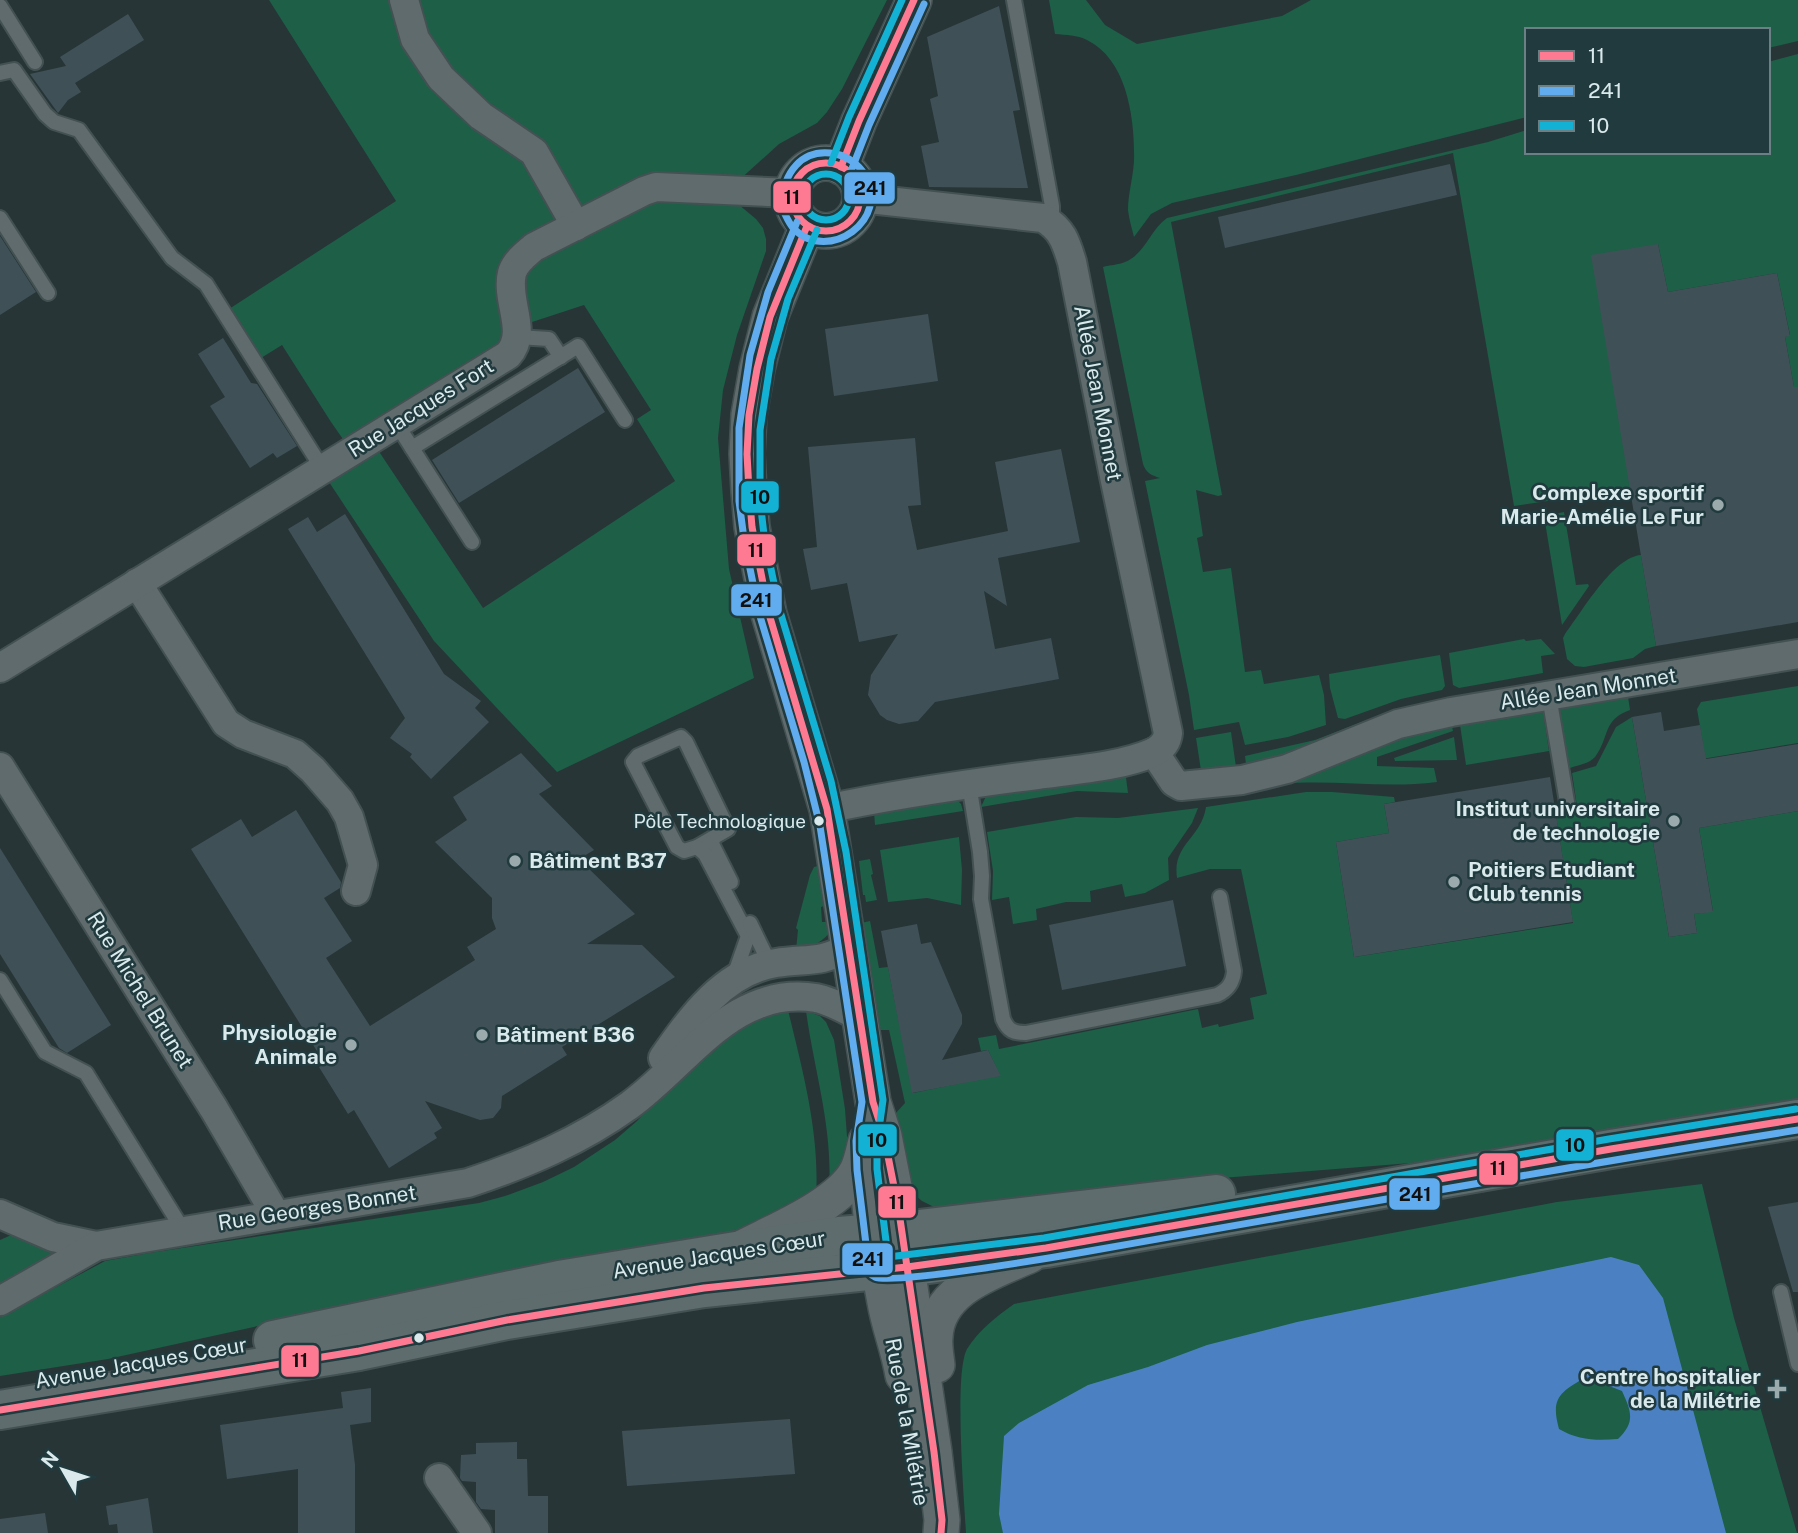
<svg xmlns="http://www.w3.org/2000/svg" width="1798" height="1533" viewBox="0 0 1798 1533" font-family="'Public Sans',sans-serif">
<rect width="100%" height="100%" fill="#273537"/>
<!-- green -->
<g fill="#1d5f47">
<polygon points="269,0 887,0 842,89 827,112 817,123 779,144 737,182 655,177 513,250 508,340 347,445 331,422 282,345 261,358 229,309 396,201"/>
<path d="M1049,0H1086L1105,25L1137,44L1282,16L1311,0H1798V41L1768,48V30H1527V117L1296,175L1172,203L1151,214L1134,237C1132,229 1129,219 1128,210C1128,194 1133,178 1134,161C1135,121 1128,60 1087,40C1077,35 1066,35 1055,34Z"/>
<path d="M1798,54V387H1794L1785,337L1790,335L1777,273L1668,292L1658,244L1630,489L1514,506L1453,153L1171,222L1222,495L1218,496L1196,490L1203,536L1197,538L1203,572L1231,568L1245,672L1261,670L1264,684L1319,675L1324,695L1326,725L1288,737L1245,745L1239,722L1194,730L1189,695L1145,481L1160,478C1151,475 1146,473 1143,464L1103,267C1110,265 1118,265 1125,262C1145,254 1150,230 1167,218L1488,142L1527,130V152H1768V62Z"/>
<polygon points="649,198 732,199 756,219 763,228 766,239 766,251 737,335 723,390 718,438 729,569 754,678 557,772 434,641 329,482 378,450 483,608 675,481 637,419 651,410 584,305 526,324 521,280 535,259"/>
<polygon points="1564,512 1576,585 1588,584 1589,586 1562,625 1544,516"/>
<path d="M1641,555L1656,646L1645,649L1633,658L1584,667L1575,666L1567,659L1563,638L1565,634C1582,612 1613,557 1641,555Z"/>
<polygon points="1524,639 1526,641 1541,639 1555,654 1541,656 1543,673 1459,688 1453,685 1449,653"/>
<polygon points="1440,655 1445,686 1442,690 1401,699 1345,719 1338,718 1330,688 1329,674"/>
<polygon points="1798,686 1798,743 1690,761 1703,744 1697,709 1701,702"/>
<path d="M1627,690L1630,710C1602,720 1610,737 1595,757C1589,764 1578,765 1570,768L1566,748L1563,749L1558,707Z"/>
<polygon points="1446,699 1247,772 1245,756 1315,740 1393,710"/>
<polygon points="1540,707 1543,711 1549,751 1466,765 1459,718"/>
<path d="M1632,717L1669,937L1697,933L1694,914L1713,911L1699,828L1798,811V1106L1461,1159L1134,1185L938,1209L922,1201L909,1190L894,1115L905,1103L889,1030H879L861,923L870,921L879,968L888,967L913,1093L1000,1075L988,1050L981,1051L978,1038L996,1035L999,1049L1198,1009L1202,1028L1218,1024L1219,1027L1254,1019L1250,998L1267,994L1241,869H1210L1177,878C1172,844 1201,839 1206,807L1306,792H1332L1394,797L1395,802L1384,804L1389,833L1336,842L1354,957L1573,923L1556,816L1578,813L1572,773L1596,766L1616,727Z"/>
<path d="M1452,726L1453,731L1377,757V766L1434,768L1437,782C1385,789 1333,779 1281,784L1360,746Z"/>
<polygon points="1231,732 1237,774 1202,777 1196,738"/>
<polygon points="1454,737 1457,760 1395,761 1394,758"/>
<polygon points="1125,770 1128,793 1077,791 981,807 986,796 991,794"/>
<polygon points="956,799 961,804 963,811 875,825 874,812"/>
<polygon points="1198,808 1192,823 1168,858 1169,880 1145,893 1125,897 1122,884 1090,891 1091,902 1066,902 1036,909 1037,920 1013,924 1009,897 992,900 993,871 987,832 1076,817 1118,818"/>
<polygon points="959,837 962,870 961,905 927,898 888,902 880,850"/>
<polygon points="870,859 873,874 871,875 877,900 866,902 865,895 863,895 859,861"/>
<path d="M821,865L827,905L821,907L822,922H835L834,928C823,941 813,948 796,950L798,930L796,928L810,875L814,867Z"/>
<path d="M788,1010C803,1072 820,1134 816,1198L762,1226L715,1239L476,1278L108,1359L0,1376V1317L105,1261L149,1253L479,1203L505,1196L543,1182L574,1167L615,1140L637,1121L692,1062L755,1017Z"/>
<path d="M806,1011L820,1016L826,1022L834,1040L845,1109L849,1164L829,1188C833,1128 814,1070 806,1011Z"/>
<path d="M1702,1184L1734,1318L1797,1533H966C964,1498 954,1373 967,1349C978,1331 997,1316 1014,1304L1557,1202Z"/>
<polygon points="9,1236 19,1236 63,1248 0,1294 0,1240"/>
</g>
<!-- water -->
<path fill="#4b81c2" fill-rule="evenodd" d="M1611,1257L1639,1265L1663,1298L1726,1533H1003L999,1514L1004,1436L1019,1423L1088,1385L1148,1367L1207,1345L1297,1322ZM1586,1377L1622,1391C1631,1411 1636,1422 1618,1439C1596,1441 1578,1440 1559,1429C1550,1397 1561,1392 1586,1377Z"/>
<!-- building -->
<g fill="#3f5157">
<polygon points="999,6 1020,110 1013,111 1028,188 929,187 921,146 939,142 930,99 938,96 927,37"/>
<polygon points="128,14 144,40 75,83 81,92 68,100 58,113 30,74 66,66 60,57"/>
<polygon points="1450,164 1457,195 1225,248 1218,217"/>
<polygon points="0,236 36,292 0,315"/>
<polygon points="1658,244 1668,292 1777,273 1790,336 1785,337 1794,387 1798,387 1798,622 1656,646 1591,255"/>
<polygon points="928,314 938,381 834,396 825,329"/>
<polygon points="223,338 251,383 257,384 297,446 277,458 273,453 250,468 210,406 225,397 198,354"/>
<polygon points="578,368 605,412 459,503 432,460"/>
<polygon points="915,438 921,505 908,506 917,550 1008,531 995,462 1061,449 1080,542 998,558 1007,606 984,591 995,649 1051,638 1059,679 935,702 918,721 899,724 887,720 880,715 868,695 871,675 898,634 859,642 847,583 811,590 803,549 817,547 808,447"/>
<polygon points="345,514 444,674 481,701 475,708 489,722 431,779 410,757 412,754 390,738 405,718 288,529 308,517 317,532"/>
<polygon points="1661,712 1664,731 1700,725 1706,759 1798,744 1798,811 1699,828 1713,912 1694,914 1697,933 1669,937 1632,717"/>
<polygon points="521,753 552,786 539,794 594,850 579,859 635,914 587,944 642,945 675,977 562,1047 567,1055 502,1096 501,1108 493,1118 480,1120 425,1101 442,1128 434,1133 437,1138 389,1168 354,1110 348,1114 319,1067 325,1064 191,849 241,819 252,837 296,810 341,882 340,888 324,898 352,941 326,958 370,1026 475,960 467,947 496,929 492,918 492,898 435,842 467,820 453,797"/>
<polygon points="1550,777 1573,922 1354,957 1336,842 1389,833 1384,804"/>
<polygon points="0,848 111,1025 67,1053 59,1048 0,954"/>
<polygon points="1173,900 1186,966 1062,990 1049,925"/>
<polygon points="917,924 921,944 931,942 962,1015 962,1024 942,1060 988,1050 1001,1076 912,1093 881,931"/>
<polygon points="1798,1202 1798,1292 1793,1292 1768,1207"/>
<polygon points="371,1388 371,1422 350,1425 355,1465 355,1533 298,1533 298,1469 227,1479 220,1425 343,1408 341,1392"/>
<polygon points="790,1419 795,1474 627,1486 622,1431"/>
<polygon points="517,1442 517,1459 527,1459 528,1496 548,1496 548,1533 495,1533 495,1510 481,1509 476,1502 476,1482 462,1481 460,1478 461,1455 476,1454 476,1443"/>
<polygon points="148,1498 153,1533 118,1533 117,1524 109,1525 106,1506"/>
<polygon points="45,1513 48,1533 0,1533 0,1519"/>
</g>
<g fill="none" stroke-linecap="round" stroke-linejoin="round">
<defs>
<g id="service">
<polyline points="1014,0 1052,206 1052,224"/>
<polyline points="0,6 35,62"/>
<polyline points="0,73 14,70 45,114 54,122 79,130 172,258 206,284 322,468"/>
<polyline points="0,218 48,293"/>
<polyline points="518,337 549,339 561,357"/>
<polyline points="396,423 472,542"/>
<polyline points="412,448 578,346 625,420"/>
<polyline points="1549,696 1567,802"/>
<polygon points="681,737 686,742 728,829 697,847 684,851 677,847 633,762 638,756"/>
<path d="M969,784L980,852L982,876L981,899L1003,1019C1008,1031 1014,1033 1026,1033L1217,995C1228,990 1233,983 1234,971L1220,897"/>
<polyline points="713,839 712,844 731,882"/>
<polyline points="697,847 705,854 748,936 734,976"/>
<polyline points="750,923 765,954 774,963"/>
<polyline points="0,980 45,1052 86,1073 183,1230"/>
<polyline points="1781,1292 1798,1364"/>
</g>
<g id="minor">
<polyline points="404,0 415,39 441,78 481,116 534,152 576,226"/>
<polyline points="137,583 226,723 243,734 295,754 313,770 340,801 349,817 363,865 356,891"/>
<path d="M0,668L508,355C529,332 505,301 512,273C515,262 526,254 534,247L644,191L656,187L792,193"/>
<polyline points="1154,752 1174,782 1181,786 1242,780 1287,769 1398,724 1451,712 1798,654"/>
<polyline points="0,767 214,1109 276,1215"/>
<path d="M827,809C896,794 967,784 1037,775C1073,770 1119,767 1152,753C1161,749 1167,743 1168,733L1114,476L1072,262C1066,242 1062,229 1043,218L860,198"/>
<path d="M663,1058C691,1018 724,971 776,963C807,958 820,964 849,947"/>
<polyline points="0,1214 53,1237 96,1246"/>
<path d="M0,1301L96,1246L468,1183C526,1164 580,1141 630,1105C688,1063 733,985 816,998C832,1001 846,1010 860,1017"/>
<polyline points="439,1478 477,1533"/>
</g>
<g id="tertiary">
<circle cx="826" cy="197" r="34"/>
<polyline points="841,167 859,121 914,0"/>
<polyline points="807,226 770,317 757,369 749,415 747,454 749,491 752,527 769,614 827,809 873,1102 884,1136 899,1212 934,1452 942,1520 941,1533"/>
<path d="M866,1141C866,1194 875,1250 885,1302C889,1326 899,1350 903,1375"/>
<path d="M744,1247C777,1230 840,1204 857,1171C861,1163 863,1153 865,1145"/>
<path d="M937,1365C936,1356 934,1346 935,1337C937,1288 993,1272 1030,1255"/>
</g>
<g id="secondary">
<polyline points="273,1340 559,1280 736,1251 839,1236 902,1231 1216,1194"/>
<polyline points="0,1410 359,1351 507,1320 704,1288 907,1267 1046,1248 1611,1149 1798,1119"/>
</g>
</defs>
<!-- service casing -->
<use href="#service" stroke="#445153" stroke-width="18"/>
<!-- minor casing -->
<use href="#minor" stroke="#445153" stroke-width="32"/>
<!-- tertiary casing -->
<use href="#tertiary" stroke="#445153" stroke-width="38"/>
<!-- secondary casing -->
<use href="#secondary" stroke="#445153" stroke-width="42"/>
<!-- service -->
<use href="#service" stroke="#606b6d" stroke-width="14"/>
<!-- minor -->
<use href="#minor" stroke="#606b6d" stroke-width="28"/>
<!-- tertiary -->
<use href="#tertiary" stroke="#606b6d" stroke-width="35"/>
<!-- secondary -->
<use href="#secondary" stroke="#5e6c6e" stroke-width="38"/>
<defs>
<g id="bus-1">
<circle cx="826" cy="197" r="34"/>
<polyline points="841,167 859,121 914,0"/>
<polyline points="807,226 770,317 757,369 749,415 747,454 749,491 752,527 769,614 827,809 873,1102 884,1136 899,1212 934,1452 942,1520 941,1533"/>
<polyline points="0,1410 359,1351 507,1320 704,1288 907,1267 1046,1248 1611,1149 1798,1119"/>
</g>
<g id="bus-2">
<polyline points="851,171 869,125 924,4"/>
<path d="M782,204C783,174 801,147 836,154C849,157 858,164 865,175C891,219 829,264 794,229C789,224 786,216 783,210"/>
<path d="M797,222L768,292L750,355L739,428V501L744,539L759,613L804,762L820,826L862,1102L856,1141L857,1170L869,1269C870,1273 870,1275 875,1277C891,1285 1056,1257 1084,1252C1322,1210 1560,1168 1798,1130"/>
</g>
<g id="bus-3">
<polyline points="831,163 849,117 902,0"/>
<circle cx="826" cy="197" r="23"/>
<polyline points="817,230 788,299 771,359 760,430 760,500 764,535 779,608 831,781 846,852 883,1100 877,1143 877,1169 888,1257 1044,1238 1609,1139 1796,1109"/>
</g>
</defs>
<!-- bus-1 casing -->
<use href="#bus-1" stroke="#203a3e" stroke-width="12"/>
<!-- bus-2 casing -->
<use href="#bus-2" stroke="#203a3e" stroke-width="12"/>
<!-- bus-3 casing -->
<use href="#bus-3" stroke="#203a3e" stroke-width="12"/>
<!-- bus-1 -->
<use href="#bus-1" stroke="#fe7a93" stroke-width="7"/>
<!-- bus-2 -->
<use href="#bus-2" stroke="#60acee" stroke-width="7"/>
<!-- bus-3 -->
<use href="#bus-3" stroke="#13b2d5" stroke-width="7"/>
</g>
<!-- markers -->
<g fill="#9babad" stroke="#203a3e" stroke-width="2.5">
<circle cx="1718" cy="505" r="7"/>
<circle cx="1674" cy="821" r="7"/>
<circle cx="515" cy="861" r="7"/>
<circle cx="1454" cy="882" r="7"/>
<circle cx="482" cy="1035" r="7"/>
<circle cx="351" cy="1045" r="7"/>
<path d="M1773.5 1378.5h7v7h7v7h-7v7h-7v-7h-7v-7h7z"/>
</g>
<g fill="#daeaec" stroke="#203a3e" stroke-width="2.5">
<circle cx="819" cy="821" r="6"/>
<circle cx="419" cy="1338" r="6"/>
</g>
<g text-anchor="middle" stroke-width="5" stroke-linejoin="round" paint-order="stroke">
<!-- bus labels -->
<g font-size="19" fill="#daeaec" stroke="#203a3e" text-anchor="end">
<text x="806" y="828">Pôle Technologique</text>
</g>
<!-- street labels -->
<g font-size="21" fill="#daeaec" stroke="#203a3e">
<text transform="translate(1098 393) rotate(79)" y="7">Allée Jean Monnet</text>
<text transform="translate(421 408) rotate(-32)" y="7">Rue Jacques Fort</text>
<text transform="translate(1588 689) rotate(-9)" y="7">Allée Jean Monnet</text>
<text transform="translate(140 990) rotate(58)" y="7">Rue Michel Brunet</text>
<text transform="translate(317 1208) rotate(-9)" y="7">Rue Georges Bonnet</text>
<text transform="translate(719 1255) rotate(-9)" y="7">Avenue Jacques Cœur</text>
<text transform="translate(141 1363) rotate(-10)" y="7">Avenue Jacques Cœur</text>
<text transform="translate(907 1422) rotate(80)" y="7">Rue de la Milétrie</text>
</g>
<!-- poi labels -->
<g font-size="21" font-weight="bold" fill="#daeaec" stroke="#203a3e" text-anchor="end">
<text x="1704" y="500">Complexe sportif<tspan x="1704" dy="24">Marie-Amélie Le Fur</tspan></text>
<text x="1660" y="816">Institut universitaire<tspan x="1660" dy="24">de technologie</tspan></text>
<text x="529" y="868" text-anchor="start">Bâtiment B37</text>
<text x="1468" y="877" text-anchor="start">Poitiers Etudiant<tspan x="1468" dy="24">Club tennis</tspan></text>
<text x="337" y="1040">Physiologie<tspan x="337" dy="24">Animale</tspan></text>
<text x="496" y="1042" text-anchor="start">Bâtiment B36</text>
<text x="1761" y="1384">Centre hospitalier<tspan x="1761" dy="24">de la Milétrie</tspan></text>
</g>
</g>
<g stroke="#203a3e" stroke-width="2.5">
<rect x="843" y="171" width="53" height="34" rx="7" fill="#60acee"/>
<rect x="772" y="180" width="40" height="34" rx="7" fill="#fe7a93"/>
<rect x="740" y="480" width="40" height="34" rx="7" fill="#13b2d5"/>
<rect x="736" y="533" width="41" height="34" rx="7" fill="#fe7a93"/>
<rect x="730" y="583" width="53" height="34" rx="7" fill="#60acee"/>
<rect x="857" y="1123" width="41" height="34" rx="7" fill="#13b2d5"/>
<rect x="1555" y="1128" width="40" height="34" rx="7" fill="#13b2d5"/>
<rect x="1478" y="1152" width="41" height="34" rx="7" fill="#fe7a93"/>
<rect x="1388" y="1177" width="53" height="34" rx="7" fill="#60acee"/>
<rect x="877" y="1185" width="40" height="34" rx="7" fill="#fe7a93"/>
<rect x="841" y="1242" width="53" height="34" rx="7" fill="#60acee"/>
<rect x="280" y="1344" width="40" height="34" rx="7" fill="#fe7a93"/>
</g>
<g font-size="19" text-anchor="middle" font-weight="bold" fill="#111">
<text x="870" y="195">241</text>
<text x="792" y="204">11</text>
<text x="760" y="504">10</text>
<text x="756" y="557">11</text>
<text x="756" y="607">241</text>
<text x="877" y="1147">10</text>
<text x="1575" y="1152">10</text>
<text x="1498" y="1175">11</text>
<text x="1415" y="1201">241</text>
<text x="897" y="1209">11</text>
<text x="868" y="1266">241</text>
<text x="300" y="1367">11</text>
</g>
<!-- legend -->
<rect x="1525" y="28" width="245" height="126" fill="#203a3e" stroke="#6a8084" stroke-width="2"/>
<rect x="1539" y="51" width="35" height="10" fill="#fe7a93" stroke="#6a8084" stroke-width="2"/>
<text x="1588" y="63" font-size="21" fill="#daeaec">11</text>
<rect x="1539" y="86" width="35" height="10" fill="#60acee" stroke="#6a8084" stroke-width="2"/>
<text x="1588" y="98" font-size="21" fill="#daeaec">241</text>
<rect x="1539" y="121" width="35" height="10" fill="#13b2d5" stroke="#6a8084" stroke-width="2"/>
<text x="1588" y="133" font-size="21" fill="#daeaec">10</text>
<!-- north arrow -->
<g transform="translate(63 1470) rotate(309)" stroke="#203a3e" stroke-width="5" paint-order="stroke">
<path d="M0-5L12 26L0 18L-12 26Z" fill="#daeaec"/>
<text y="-10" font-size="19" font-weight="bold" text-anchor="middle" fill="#daeaec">N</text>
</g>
</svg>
